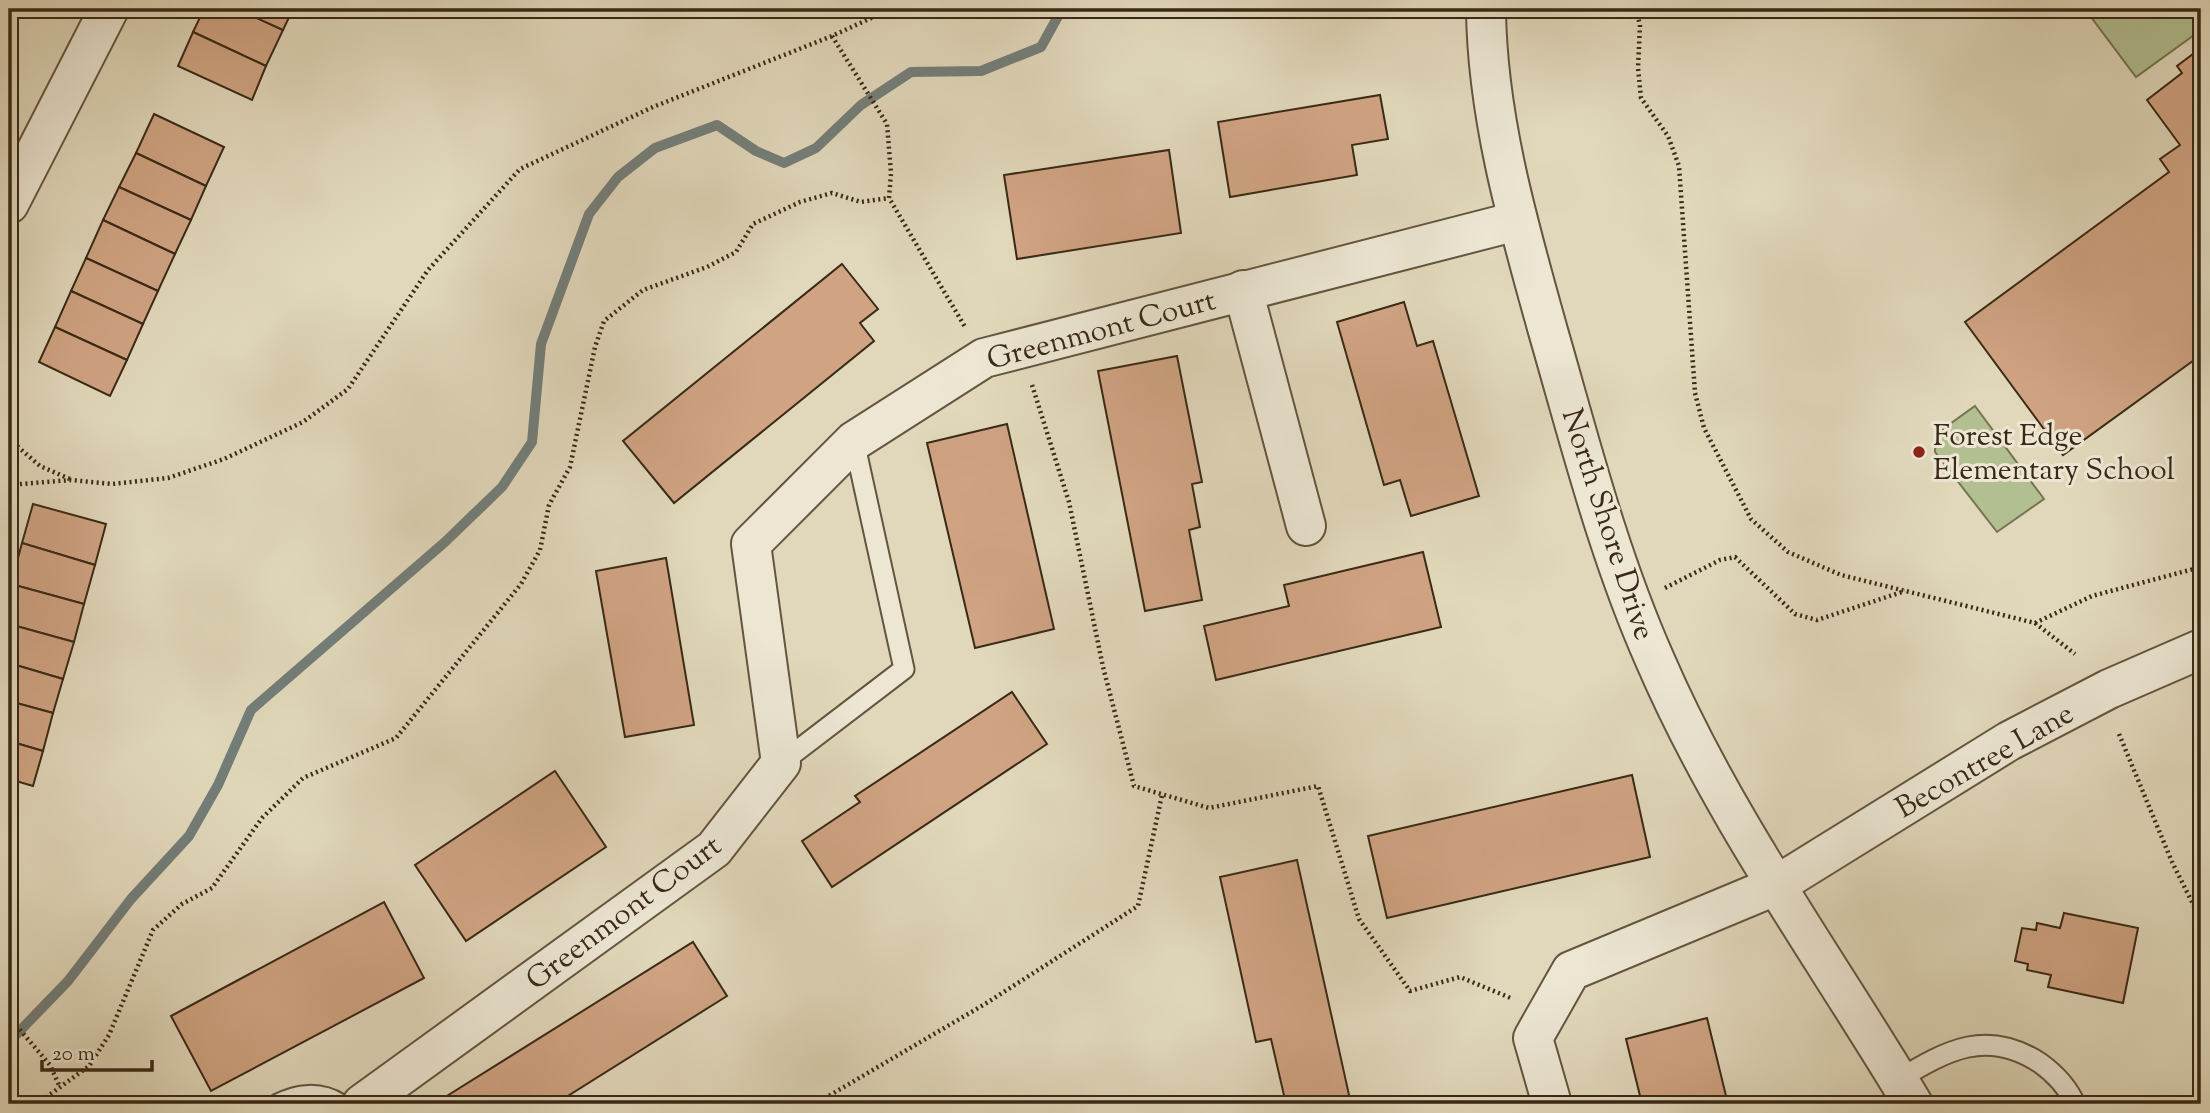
<svg xmlns="http://www.w3.org/2000/svg" width="2210" height="1113" viewBox="0 0 2210 1113" font-family="'Sorts Mill Goudy',serif">
<rect width="100%" height="100%" fill="#e1d8bb"/>
<filter id="stains"><feTurbulence type="fractalNoise" baseFrequency=".00286" numOctaves="4"/><feColorMatrix values="0 0 0 0 .2 0 0 0 0 .09 0 0 0 0 .02 0 0 0 .5 -.17"/></filter>
<radialGradient id="worn" r=".72"><stop offset=".6" stop-color="#630" stop-opacity="0"/><stop offset="1" stop-color="#630" stop-opacity=".3"/></radialGradient>
<!-- green -->
<g fill="#b2bf90" stroke="#767453" stroke-width="2">
<polygon points="2085,9 2201,9 2201,30 2136,77"/>
<polygon points="1975,406 2044,499 1997,532 1935,452 1936,434"/>
</g>
<g fill="none" stroke-linecap="round" stroke-linejoin="round">
<!-- stream -->
<polyline stroke="#737e79" stroke-width="10" points="9,1042 68,981 131,899 189,836 218,785 251,710 445,542 502,487 532,442 541,344 589,214 618,177 655,148 717,125 756,151 784,163 816,148 861,105 911,72 981,71 1041,47 1062,9"/>
</g>
<!-- building -->
<g fill="#d0a483" stroke="#392916" stroke-width="2">
<polygon points="204,9 237,9 283,30 266,66 193,32"/>
<polygon points="237,9 293,9 283,30"/>
<polygon points="193,32 266,66 252,100 178,66"/>
<polygon points="2201,48 2201,355 2063,455 1965,322 2169,172 2160,159 2180,145 2147,100 2182,73 2177,66"/>
<polygon points="1380,95 1388,139 1352,145 1357,175 1230,197 1218,122"/>
<polygon points="154,114 224,147 206,186 136,153"/>
<polygon points="1169,150 1181,233 1017,259 1004,175"/>
<polygon points="136,153 206,186 191,220 119,187"/>
<polygon points="119,187 191,220 175,254 103,220"/>
<polygon points="103,220 175,254 158,291 86,258"/>
<polygon points="86,258 158,291 143,324 71,291"/>
<polygon points="842,264 878,309 860,323 874,341 674,503 623,441"/>
<polygon points="71,291 143,324 127,360 55,327"/>
<polygon points="1404,302 1417,346 1433,341 1479,496 1411,516 1400,480 1384,485 1337,322"/>
<polygon points="55,327 127,360 110,396 39,362"/>
<polygon points="1177,356 1202,482 1192,484 1200,527 1189,530 1202,600 1145,611 1098,371"/>
<polygon points="1007,424 1054,629 975,648 927,443"/>
<polygon points="33,504 106,524 95,565 22,543"/>
<polygon points="22,543 95,565 84,604 11,584"/>
<polygon points="1423,552 1441,627 1216,680 1204,626 1289,606 1284,585"/>
<polygon points="666,558 694,725 625,737 596,571"/>
<polygon points="11,584 84,604 74,642 9,624"/>
<polygon points="9,624 74,642 63,679 9,663"/>
<polygon points="9,663 63,679 53,713 9,701"/>
<polygon points="1012,692 1047,744 832,887 802,841 860,802 855,796"/>
<polygon points="9,701 53,713 43,751 9,741"/>
<polygon points="9,741 43,751 33,786 9,779"/>
<polygon points="555,771 606,847 466,941 415,865"/>
<polygon points="1632,775 1650,857 1387,918 1368,836"/>
<polygon points="1297,860 1351,1104 1286,1104 1271,1039 1256,1042 1220,877"/>
<polygon points="384,902 424,978 211,1091 171,1016"/>
<polygon points="2064,913 2138,928 2123,1003 2048,987 2051,975 2027,970 2028,964 2015,961 2022,928 2036,930 2037,923 2060,928"/>
<polygon points="693,942 727,996 555,1104 445,1104 442,1099"/>
<polygon points="1707,1018 1728,1104 1642,1104 1626,1039"/>
</g>
<g fill="none" stroke-linecap="round" stroke-linejoin="round">
<defs>
<g id="lane">
<polyline points="781,763 904,669 854,441"/>
<path d="M1898,1080C1947,1050 1987,1028 2040,1063C2054,1073 2068,1088 2075,1104"/>
<path d="M278,1104C297,1094 320,1091 340,1104"/>
</g>
<g id="street">
<path d="M1486,9C1487,118 1519,227 1548,331C1580,442 1608,554 1655,660C1723,818 1825,957 1913,1104"/>
<polyline points="9,204 109,9"/>
<polyline points="1243,290 1306,526"/>
<polyline points="362,1104 714,849 781,763 751,544 854,441 984,358 1517,221"/>
<polyline points="1552,1104 1533,1038 1571,971 1775,886 2009,741 2109,689 2201,649"/>
</g>
</defs>
<!-- lane casing -->
<use href="#lane" stroke="#63553f" stroke-width="23"/>
<!-- street casing -->
<use href="#street" stroke="#63553f" stroke-width="42"/>
<!-- path -->
<g stroke="#392916" stroke-width="4.5" stroke-dasharray="2 3.5" stroke-linecap="butt">
<polyline points="1636,9 1640,25 1638,68 1641,98 1668,136 1679,166 1695,393 1704,428 1751,519 1788,552 1841,575 2035,623 2092,596 2201,567"/>
<polyline points="832,36 887,124 891,173 889,198 965,327"/>
<polyline points="1032,385 1069,502 1103,667 1134,786 1209,808 1318,786 1359,919 1410,991 1460,977 1513,999"/>
<polyline points="9,439 40,466 70,479"/>
<polyline points="9,485 71,480 112,484 168,478 224,459 303,422 348,389 428,270 520,169 653,107 832,36 891,9"/>
<polyline points="1665,588 1720,560 1735,557 1795,614 1817,620 1905,591"/>
<polyline points="2035,623 2075,654"/>
<polyline points="2119,734 2172,862 2201,920"/>
<polyline points="9,1017 50,1065 59,1085"/>
<polyline points="37,1104 89,1066 109,1035 153,930 182,904 212,888 262,818 303,778 396,738 521,584 540,550 549,505 570,467 595,347 604,321 643,290 707,267 736,252 753,224 800,202 832,193 861,202 889,198"/>
<polyline points="815,1104 985,1004 1138,906 1162,795"/>
</g>
<!-- lane -->
<use href="#lane" stroke="#ece6d3" stroke-width="19"/>
<!-- street -->
<use href="#street" stroke="#ece6d3" stroke-width="38"/>
</g>
<!-- markers -->
<circle fill="#8f2418" stroke="#ece6d3" stroke-width="2.5" cx="1919" cy="452" r="7"/>
<g text-anchor="middle" stroke-width="6" stroke-linejoin="round" paint-order="stroke">
<!-- street labels -->
<g font-size="30" fill="#392916" stroke="#ece6d3">
<text transform="translate(1101 329) rotate(-15)" y="10">Greenmont Court</text>
<text transform="translate(1609 524) rotate(72)" y="10">North Shore Drive</text>
<text transform="translate(1984 760) rotate(-30)" y="10">Becontree Lane</text>
<text transform="translate(623 912) rotate(-37)" y="10">Greenmont Court</text>
</g>
<!-- poi labels -->
<g font-size="30" fill="#392916" stroke="#ece6d3" text-anchor="start">
<text x="1933" y="445">Forest Edge<tspan x="1933" dy="34">Elementary School</tspan></text>
</g>
</g>
<!-- margin -->
<rect width="2210" height="1113" fill="none" stroke="#e1d8bb" stroke-width="35"/>
<rect x="10" y="10" width="2189" height="1092" fill="none" stroke="#392916" stroke-width="3.5"/>
<rect x="18" y="18" width="2175" height="1078" fill="none" stroke="#392916" stroke-width="2"/>
<!-- scale -->
<path d="M42 1060v10h110v-10" fill="none" stroke="#392916" stroke-width="3.5"/>
<text x="52" y="1060" font-size="21" fill="#392916" stroke="#ece6d3" stroke-width="5" paint-order="stroke">20 m</text>
<rect width="100%" height="100%" filter="url(#stains)"/>
<rect width="100%" height="100%" fill="url(#worn)"/>
</svg>
